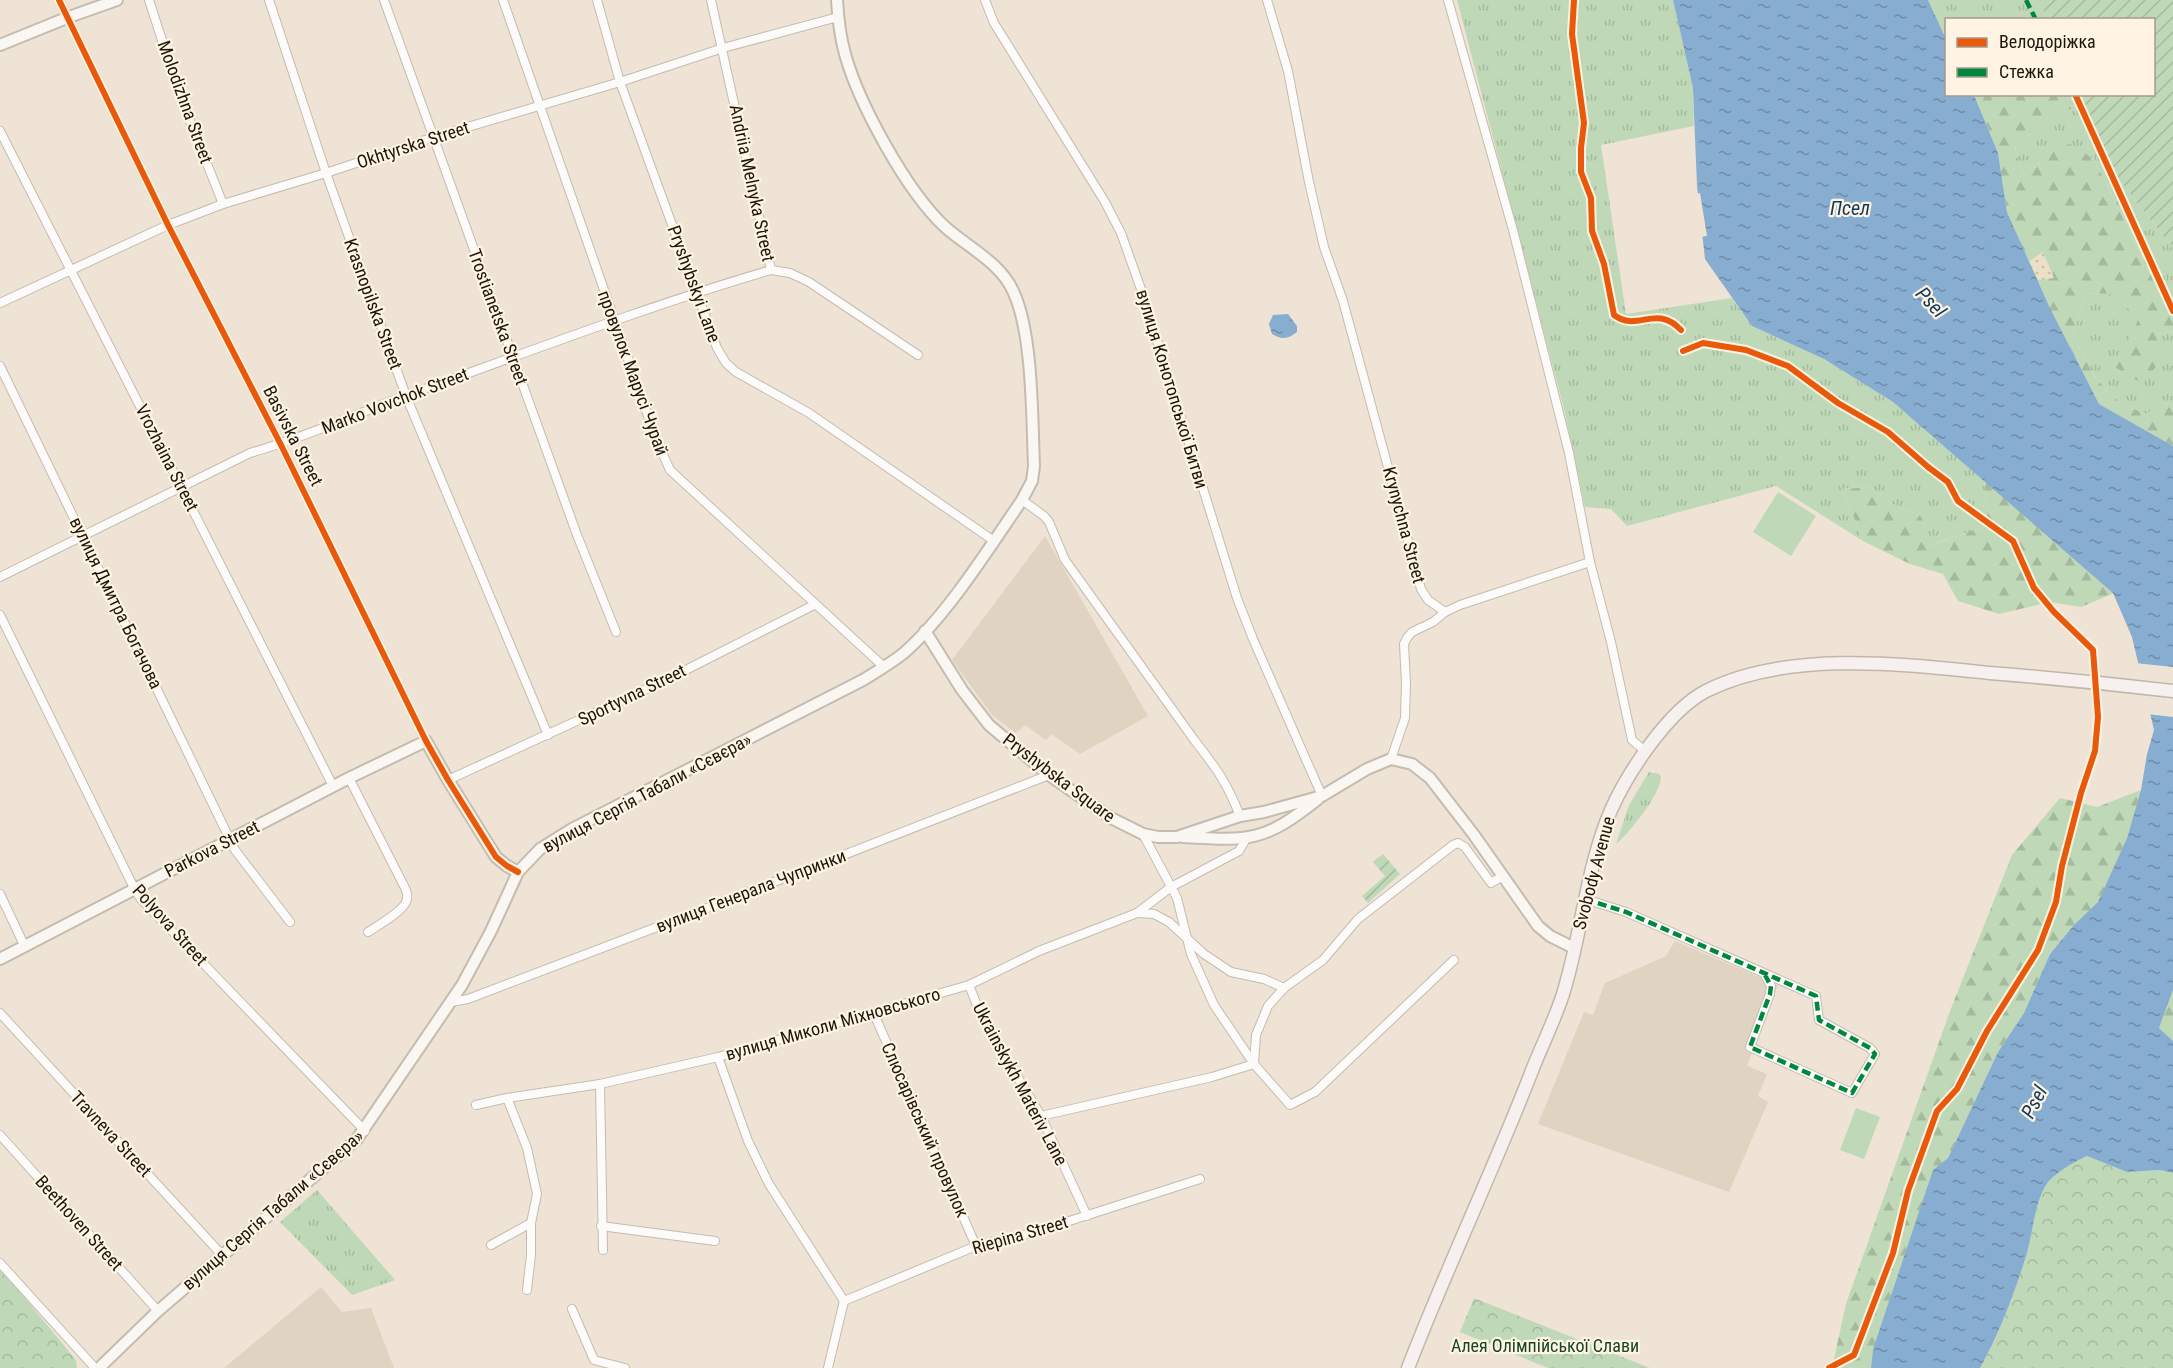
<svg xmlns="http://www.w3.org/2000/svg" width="2173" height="1368" viewBox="0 0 2173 1368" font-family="'Roboto Condensed',sans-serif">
<defs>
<pattern id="grass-tufts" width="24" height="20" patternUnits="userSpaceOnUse" patternTransform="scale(1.5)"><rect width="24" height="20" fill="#bfd9b8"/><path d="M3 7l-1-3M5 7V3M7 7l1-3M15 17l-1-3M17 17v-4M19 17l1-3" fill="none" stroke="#a4ba9d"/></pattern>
<pattern id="forest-firs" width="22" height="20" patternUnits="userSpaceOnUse" patternTransform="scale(1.5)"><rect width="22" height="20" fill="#bfd9b8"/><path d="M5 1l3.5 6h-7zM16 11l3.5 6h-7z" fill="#a4ba9d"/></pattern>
<pattern id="sand-dots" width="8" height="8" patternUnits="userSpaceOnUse" patternTransform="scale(1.5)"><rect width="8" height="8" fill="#ebe0c5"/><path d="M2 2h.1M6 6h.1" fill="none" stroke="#c9bfa8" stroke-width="1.8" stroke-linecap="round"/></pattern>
<pattern id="park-crowns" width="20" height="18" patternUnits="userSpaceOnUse" patternTransform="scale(1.5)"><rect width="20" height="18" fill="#bfd9b8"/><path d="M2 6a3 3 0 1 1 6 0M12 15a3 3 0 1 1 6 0" fill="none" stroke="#a4ba9d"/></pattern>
<pattern id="garden-furrows" width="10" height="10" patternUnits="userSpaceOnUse" patternTransform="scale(1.5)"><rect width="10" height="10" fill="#bfd9b8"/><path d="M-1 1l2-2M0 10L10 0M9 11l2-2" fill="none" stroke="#a4ba9d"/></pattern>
<pattern id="water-ripples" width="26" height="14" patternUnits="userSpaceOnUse" patternTransform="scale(1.5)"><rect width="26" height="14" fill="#87add0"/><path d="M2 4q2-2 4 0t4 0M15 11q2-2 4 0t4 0" fill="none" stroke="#6e8ca7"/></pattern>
</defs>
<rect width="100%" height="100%" fill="#eee3d4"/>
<!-- education -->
<g fill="#e1d3c2">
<polygon points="1045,536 1148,716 1080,754 1051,734 1046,740 1025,725 1016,733 992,715 952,660"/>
<polygon points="1675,941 1778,985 1747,1066 1767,1074 1758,1096 1768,1102 1729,1192 1538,1124 1584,1012 1593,1015 1605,983 1666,956"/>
<polygon points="321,1287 342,1312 371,1308 394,1368 224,1368"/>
</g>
<!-- grass -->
<g fill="url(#grass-tufts)">
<polygon points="1457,0 1673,0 1693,88 1694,126 1601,145 1626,314 1732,298 1752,326 1824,359 1893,402 1984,478 1989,527 1976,529 1931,545 1921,516 1892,504 1869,487 1843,489 1863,541 1776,486 1627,526 1611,509 1585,507 1564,409"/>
<polygon points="1928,0 2039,0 2047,19 1946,20 1946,39"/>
<polygon points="2066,95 2080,95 2116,176 2173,248 2173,321 2094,159 2048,150 2038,165 2024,175 2014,148 2051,117 2072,108"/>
<polygon points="2086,293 2111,294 2140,318 2121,355 2108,363 2156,334 2173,331 2173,404 2152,402 2149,415 2121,404 2095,378 2073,335"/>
<path d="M1649,772L1659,774L1661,777C1660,795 1630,832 1616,844L1629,805Z"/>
<polygon points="317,1190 395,1280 352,1295 280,1222"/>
</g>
<!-- forest -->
<g fill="url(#forest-firs)">
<polygon points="1974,95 2066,95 2073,108 2051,117 2014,148 2024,175 2038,165 2048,150 2070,144 2094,159 2173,321 2173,331 2156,334 2160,361 2143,384 2108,363 2121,355 2139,318 2111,294 2086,293 2073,335 2095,378 2121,404 2149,415 2152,401 2173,404 2173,446 2099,404 2049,306 2007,212 1998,153"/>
<polygon points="1984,478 2114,593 2081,607 2050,602 1999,614 1958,601 1943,574 1910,564 1863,541 1843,489 1869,487 1892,504 1921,516 1932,545 1976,529 1989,527"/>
<polygon points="2141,790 2127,838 2098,903 2074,925 2050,954 2024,1013 1998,1052 1948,1158 1933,1171 1873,1349 1871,1368 1832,1368 1846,1304 1950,1011 2012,855 2060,798 2097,807"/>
<polygon points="2173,990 2173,1041 2159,1028"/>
</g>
<!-- sand -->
<polygon fill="url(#sand-dots)" points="2043,252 2054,278 2038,280 2028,262"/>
<!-- park -->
<g fill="url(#park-crowns)">
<path d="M2087,1156L2127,1172L2160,1170L2173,1173V1368H1980C2000,1332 2015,1292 2027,1253C2033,1232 2035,1199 2048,1182C2058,1171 2074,1162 2087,1156Z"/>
<polygon points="0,1268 76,1360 77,1368 0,1368"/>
<polygon points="1474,1298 1650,1368 1548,1368 1460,1332"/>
</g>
<!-- garden -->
<g fill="url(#garden-furrows)">
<polygon points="2039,0 2173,0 2173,248 2116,176 2080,95 2154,94 2154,20 2047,19"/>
<polygon points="1383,854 1400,874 1368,903 1362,896 1385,876 1373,862"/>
</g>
<!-- pitch -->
<g fill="#bfd9b8">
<polygon points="1778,492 1816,516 1791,556 1753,532"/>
<polygon points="1856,1108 1880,1117 1864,1159 1840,1150"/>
</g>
<!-- water -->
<g fill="url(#water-ripples)">
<path d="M1673,0H1928L1946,39V94L1974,95L1998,153L2007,212L2049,306L2099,404L2173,446V990L2159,1028L2173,1041V1173L2160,1170L2127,1172L2087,1156C2074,1162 2058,1171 2048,1182C2035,1199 2033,1232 2027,1253C2015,1292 2000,1332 1980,1368H1871L1873,1349L1933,1170L1948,1158L1998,1052L2024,1013L2050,954L2074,925L2098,902L2127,838L2141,790L2147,754L2154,730L2132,637L2113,593L1893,402L1824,359L1752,326L1705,259L1697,186L1693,88Z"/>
<path d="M1288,314L1297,326V332C1288,339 1282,340 1272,334L1269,324L1273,315Z"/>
</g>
<!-- pier -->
<g fill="#eee3d4">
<polygon points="1700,193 1707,236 1700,237 1695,194"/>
<polygon points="2135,663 2173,667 2173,717 2147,714"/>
</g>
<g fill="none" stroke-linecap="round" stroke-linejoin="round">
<defs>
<g id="street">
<polyline points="59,0 168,225 281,445 426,741"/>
<polyline points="149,0 180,96 223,204"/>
<polyline points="269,0 326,173 406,396 548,735"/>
<polyline points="384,0 577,535 616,632"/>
<polyline points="503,0 656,439 670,470 884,667"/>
<polyline points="597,0 620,82 717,348 726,363 736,372 809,413 994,541"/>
<polyline points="711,0 771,270 790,273 809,282 918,355"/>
<polyline points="985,0 994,23 1105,202 1121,233 1142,292 1237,598 1253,639 1322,796"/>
<polyline points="1267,0 1288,71 1309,182 1324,247 1343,301 1421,589 1428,600 1445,612"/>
<polyline points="1448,0 1513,230 1569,453 1590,562 1611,642 1632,740 1645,751"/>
<polyline points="0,131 333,786"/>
<polyline points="0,303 168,225 223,204 326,173 434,137 620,82 723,48 838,17"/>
<polyline points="0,366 235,850 290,922"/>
<path d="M1022,500L1044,516L1049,522L1065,560L1195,741C1217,769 1227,783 1240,816"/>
<path d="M0,577L250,453C304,438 355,414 408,395C528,352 648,306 771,270"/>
<polyline points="0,615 134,888 141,899 365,1131"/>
<polyline points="1391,759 1405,718 1406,684 1404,644 1407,638 1412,632 1433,622 1445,612 1460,605 1590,562"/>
<path d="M349,778L405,888C407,892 408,898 406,902C402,912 377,926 368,932"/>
<polyline points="448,780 666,680 814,605"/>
<polyline points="1143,834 1177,898 1191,954 1214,1005 1254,1064 1290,1105 1315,1092 1454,960"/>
<polyline points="0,894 25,947"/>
<polyline points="1585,899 1626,912 1816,996 1819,1020 1870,1048 1875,1054 1852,1093 1750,1047 1770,994 1771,986 1765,975"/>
<polyline points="1137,913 1154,914 1169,922 1204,954 1231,972 1264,979 1284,988"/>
<polyline points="969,985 982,1018 1041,1116 1087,1216"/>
<polyline points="451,1002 468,999 728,900 1049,775"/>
<polyline points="0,1013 222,1255"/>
<polyline points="874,1014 976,1246"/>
<polyline points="718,1057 748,1141 769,1184 844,1301"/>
<polyline points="600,1084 603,1250"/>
<polyline points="507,1098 527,1148 537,1194 531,1223 531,1255 527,1290"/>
<polyline points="476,1105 507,1098 600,1084 718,1057 969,985 1039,951 1137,913 1171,887 1239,851 1246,839"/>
<polyline points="1041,1116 1212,1077 1254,1064 1256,1035 1268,1006 1284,988 1323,960 1358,919 1453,845 1458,843 1465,847 1491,883 1503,876"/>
<polyline points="0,1135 158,1311"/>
<polyline points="601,1226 715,1241"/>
<polyline points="491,1245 531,1223"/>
<polyline points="0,1263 95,1368"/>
<polyline points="844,1301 976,1246 1032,1233 1200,1179"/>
<polyline points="572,1309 594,1360 625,1368"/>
<polyline points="828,1368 844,1301"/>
</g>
<g id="secondary">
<polyline points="0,45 69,17 117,0"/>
<polyline points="925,631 962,690 989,725 1049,775 1111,818 1143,834 1158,837 1177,837 1240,816 1264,812 1322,796 1367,769 1391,759 1412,764 1430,778 1474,835 1538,926 1550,936 1574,948"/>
<path d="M1183,837C1250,841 1264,842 1318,799"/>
<polyline points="0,959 349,778 426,741 448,780 496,857 507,866 518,872"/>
<path d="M99,1368L158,1311L357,1139L462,985L491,931L518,872L540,849L572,829L863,680C877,671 892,663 905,652C948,614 989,548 1022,500L1032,481L1034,466C1032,420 1033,332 1013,291C1000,262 967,247 944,226C906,190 859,104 845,54C840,36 838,18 837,0"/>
</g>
<path id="primary" d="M1408,1368C1447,1267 1494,1169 1533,1068C1543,1043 1555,1019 1563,994C1582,933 1586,868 1611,810C1628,772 1668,711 1706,691C1787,650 1902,664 1990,673C2051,678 2112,684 2173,691"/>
</defs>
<!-- street casing -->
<use href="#street" stroke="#c4bcb0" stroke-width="10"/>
<!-- secondary casing -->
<use href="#secondary" stroke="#c4bcb0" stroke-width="14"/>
<!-- primary casing -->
<use href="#primary" stroke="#c1b6ac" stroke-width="15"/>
<!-- street -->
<use href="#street" stroke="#fcfbf9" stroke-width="8"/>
<!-- secondary -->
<use href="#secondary" stroke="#faf7f3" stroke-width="10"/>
<!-- primary -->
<use href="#primary" stroke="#f6f1ee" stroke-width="12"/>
<!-- quiet -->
<g stroke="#00873e" stroke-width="4.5" stroke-dasharray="9 4.5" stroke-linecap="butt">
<polyline points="2026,0 2036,20"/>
<polyline points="1585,899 1626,912 1816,996 1819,1020 1870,1048 1875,1054 1852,1093 1750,1047 1770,994 1771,986 1765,975"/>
</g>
<defs>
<g id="cycleway">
<polyline points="59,0 168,225 281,445 426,741 448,780 496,857 507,866 518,872"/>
<path d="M1574,0L1572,34L1584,123L1581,148V172L1591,198L1592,231L1604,264L1614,315C1638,333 1655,303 1681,330"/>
<polyline points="2075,94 2173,311"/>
<polyline points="1683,351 1703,343 1746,350 1788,366 1838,403 1888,432 1928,467 1948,482 1958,501 2013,541 2034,588 2054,612 2093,650 2098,717 2095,751 2081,793 2062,866 2056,902 2038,950 1987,1031 1957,1089 1937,1111 1908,1191 1893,1253 1854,1355 1829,1368"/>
</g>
</defs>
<!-- cycleway casing -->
<use href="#cycleway" stroke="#fff4e3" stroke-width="10"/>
<!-- cycleway -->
<use href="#cycleway" stroke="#e8590c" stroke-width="6"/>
</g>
<g text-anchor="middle" stroke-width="4.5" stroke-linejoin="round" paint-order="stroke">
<!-- street labels -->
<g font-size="18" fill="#1d160d" stroke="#fff4e3">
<text transform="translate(185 102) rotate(70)" y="6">Molodizhna Street</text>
<text transform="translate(413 145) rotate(-18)" y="6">Okhtyrska Street</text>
<text transform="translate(752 183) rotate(78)" y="6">Andriia Melnyka Street</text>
<text transform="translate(694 284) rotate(70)" y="6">Pryshybskyi Lane</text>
<text transform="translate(373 304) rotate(70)" y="6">Krasnopilska Street</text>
<text transform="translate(498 317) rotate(70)" y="6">Trostianetska Street</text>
<text transform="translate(633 373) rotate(70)" y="6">провулок Марусі Чурай</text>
<text transform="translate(1172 389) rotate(73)" y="6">вулиця Конотопської Битви</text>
<text transform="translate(395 401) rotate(-21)" y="6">Marko Vovchok Street</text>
<text transform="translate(293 436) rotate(63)" y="6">Basivska Street</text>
<text transform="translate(167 458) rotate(63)" y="6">Vrozhaina Street</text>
<text transform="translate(1404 525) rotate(75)" y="6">Krynychna Street</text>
<text transform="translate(116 603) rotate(64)" y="6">вулиця Дмитра Богачова</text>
<text transform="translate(632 695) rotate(-26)" y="6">Sportyvna Street</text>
<text transform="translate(1059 778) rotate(37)" y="6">Pryshybska Square</text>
<text transform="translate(647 793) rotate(-28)" y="6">вулиця Сергія Табали «Сєвєра»</text>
<text transform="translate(212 849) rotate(-27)" y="6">Parkova Street</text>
<text transform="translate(1594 873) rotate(-75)" y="6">Svobody Avenue</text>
<text transform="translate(751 891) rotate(-21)" y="6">вулиця Генерала Чупринки</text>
<text transform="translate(170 925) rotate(48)" y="6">Polyova Street</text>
<text transform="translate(833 1024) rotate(-16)" y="6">вулиця Миколи Міхновського</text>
<text transform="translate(1020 1084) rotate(62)" y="6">Ukrainskykh Materiv Lane</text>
<text transform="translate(925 1130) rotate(66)" y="6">Слюсарівський провулок</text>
<text transform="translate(111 1134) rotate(47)" y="6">Travneva Street</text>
<text transform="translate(273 1210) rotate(-41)" y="6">вулиця Сергія Табали «Сєвєра»</text>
<text transform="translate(79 1223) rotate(48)" y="6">Beethoven Street</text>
<text transform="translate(1020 1235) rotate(-16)" y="6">Riepina Street</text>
</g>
<!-- park labels -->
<g font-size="18" fill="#154622" stroke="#fff4e3">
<text x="1545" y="1352">Алея Олімпійської Слави</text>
</g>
<!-- water labels -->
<g font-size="20" font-style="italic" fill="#0f3b60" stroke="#fff4e3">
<text x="1850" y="215">Псел</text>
<text transform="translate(1931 302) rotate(47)" y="7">Psel</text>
<text transform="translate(2034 1102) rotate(-62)" y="7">Psel</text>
</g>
</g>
<!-- legend -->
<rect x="1945" y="18" width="210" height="78" fill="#fff4e3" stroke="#a59b8d" stroke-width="1.5"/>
<rect x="1957" y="38" width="30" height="9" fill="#e8590c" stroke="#a59b8d" stroke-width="1.5"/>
<text x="1999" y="48" font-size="18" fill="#1d160d">Велодоріжка</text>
<rect x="1957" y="68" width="30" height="9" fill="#00873e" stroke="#a59b8d" stroke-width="1.5"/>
<text x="1999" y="78" font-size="18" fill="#1d160d">Стежка</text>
</svg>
